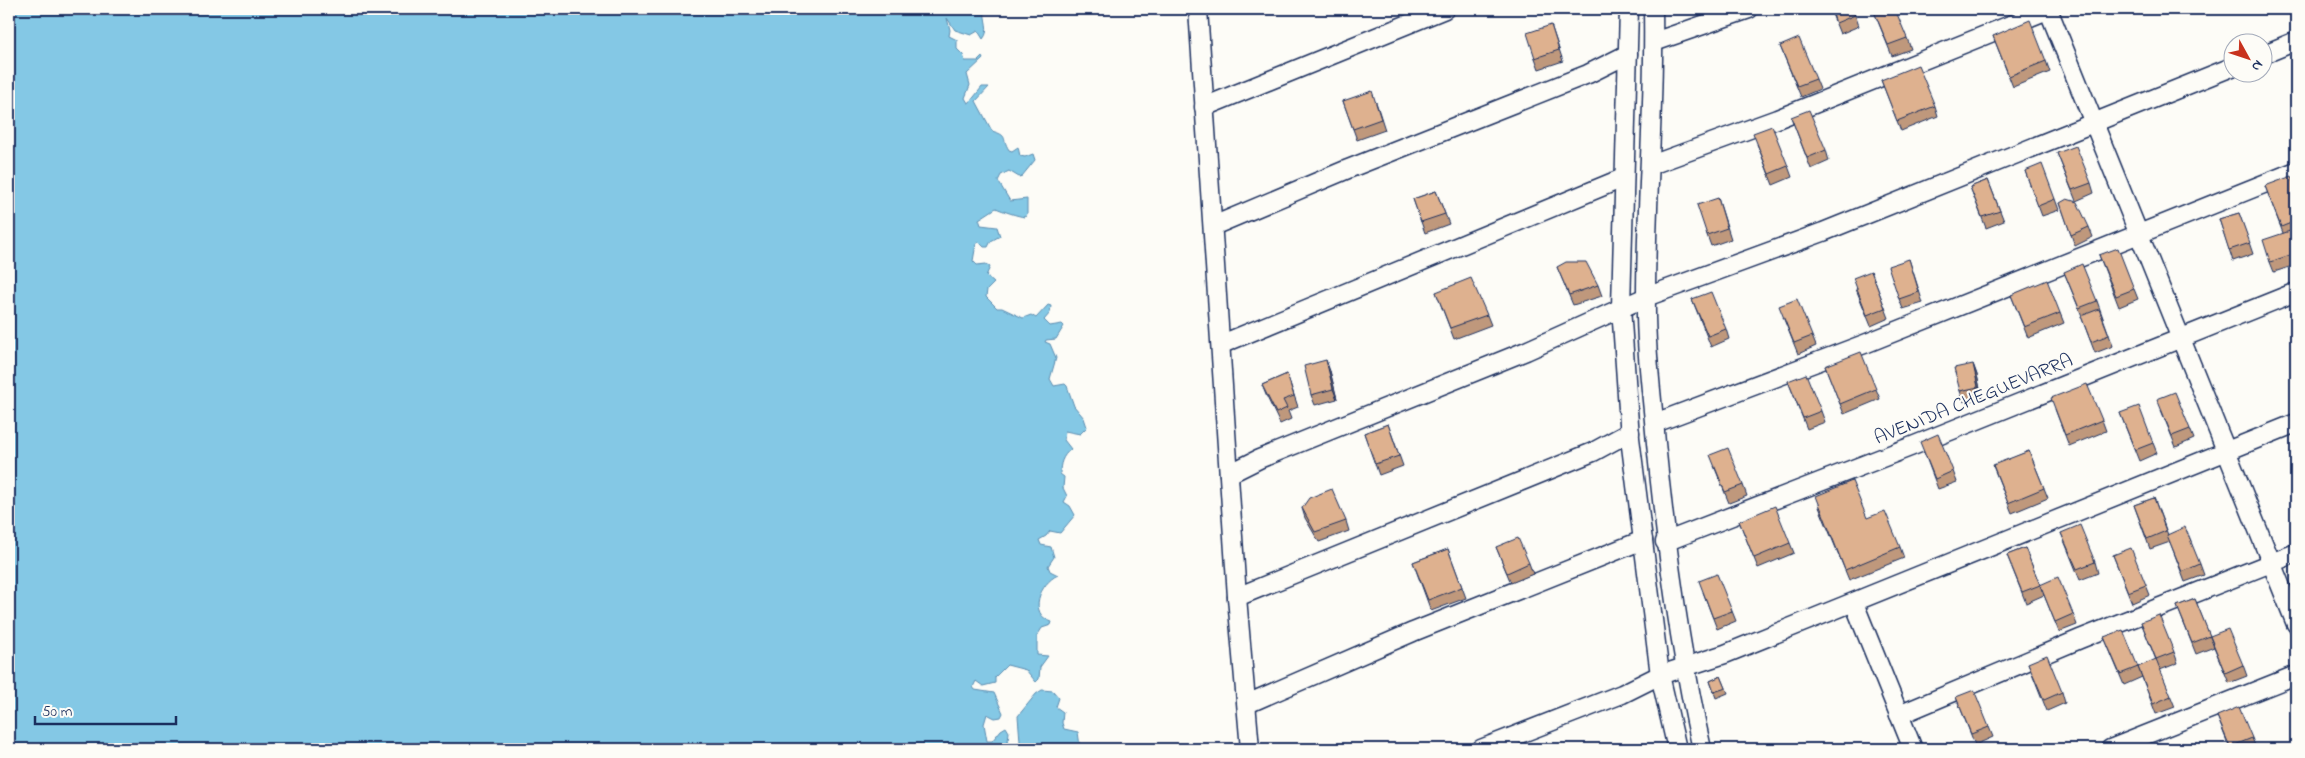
<svg xmlns="http://www.w3.org/2000/svg" width="2305" height="758" viewBox="0 0 2305 758" font-family="'Indie Flower',sans-serif">
<rect width="100%" height="100%" fill="#fdfcf7"/>
<filter id="ink" filterUnits="userSpaceOnUse"><feTurbulence type="fractalNoise" baseFrequency=".02" numOctaves="2"/><feDisplacementMap in="SourceGraphic" scale="10" xChannelSelector="R" yChannelSelector="G"/><feConvolveMatrix kernelMatrix="1 2 1 2 8 2 1 2 1" color-interpolation-filters="sRGB"/></filter>
<g filter="url(#ink)">
<!-- water -->
<g fill="#84c8e5" stroke="#5a8baf">
<path d="M9,9H971L977,13L985,9C983,20 991,30 983,39L978,31L971,35L955,30L947,18L950,30L949,36L957,40V49L963,55L965,61H978L982,57L983,59L967,74L970,85L965,98L968,103L970,102L982,87H989L976,101L992,131C1009,136 1001,137 1009,150L1012,151L1018,147L1020,156L1025,157L1033,154L1035,160L1022,176L1019,177L1009,171L1001,175L998,181L1010,201L1027,199V214L1025,217C1017,216 1003,211 996,208L979,219L981,225L997,227L1000,236L991,241L988,247H984L979,242L976,244L973,261L977,265L986,264L990,267L986,276L994,283L987,290L986,297L997,308H1002L1023,318L1031,315L1036,318L1048,305L1051,306L1050,313L1044,320L1050,326L1062,324L1064,326L1056,339L1046,340L1045,342L1050,344L1056,358L1050,379L1054,386L1065,384L1067,386L1074,406L1084,418L1087,427L1080,434L1065,431L1064,440L1071,449C1062,456 1060,464 1060,474L1064,477L1063,488L1067,496L1064,502L1070,506L1075,515L1060,533L1050,531L1046,536L1039,540L1041,545L1051,547L1054,557L1048,566L1050,571L1058,575C1040,583 1027,614 1052,622L1051,625L1042,628L1037,636V655L1048,656L1040,667L1039,679L1036,682L1026,670L1007,665L995,677V683L983,686L976,681L973,687L975,690L994,693L1003,713L1001,717L995,718L987,714L984,724L987,741H992L1001,730L1006,727L1009,732L1007,749H9Z"/>
<polygon points="1042,690 1053,691 1059,698 1056,707 1063,712 1062,723 1064,729 1078,732 1080,746 1078,749 1014,749 1020,741 1018,716 1036,694"/>
</g>
<g fill="none" stroke-linecap="round" stroke-linejoin="round">
<defs>
<g id="street">
<polyline points="1198,9 1237,597 1250,749"/>
<polyline points="1629,9 1621,307 1630,438 1660,675 1677,749"/>
<path d="M1653,9C1655,105 1646,200 1646,296C1645,345 1652,395 1656,443C1666,546 1679,648 1702,749"/>
<polyline points="2048,9 2296,624"/>
<polyline points="1654,42 1749,9"/>
<polyline points="2262,55 2296,41"/>
<polyline points="1204,107 1445,9"/>
<polyline points="1651,165 1777,119 2050,9"/>
<polyline points="1213,226 1348,169 1588,74 1628,54"/>
<polyline points="1222,344 1623,178"/>
<polyline points="1655,423 1867,343 2296,171"/>
<polyline points="1229,474 1259,459 1526,351 1646,297 1823,232 2232,67"/>
<polyline points="1665,542 1910,447 2296,292"/>
<polyline points="1237,597 1593,452 1630,432"/>
<polyline points="1854,603 1913,749"/>
<polyline points="1247,704 1413,632 1643,540"/>
<polyline points="1899,715 2080,639 2296,553"/>
<polyline points="1481,749 1622,694 1660,675 1725,654 2296,423"/>
<polyline points="2110,749 2296,675"/>
</g>
</defs>
<!-- street casing -->
<use href="#street" stroke="#1b2f5e" stroke-width="21"/>
<!-- street -->
<use href="#street" stroke="#fdfcf7" stroke-width="18"/>
</g>
<!-- wall -->
<g fill="#bf987b" stroke="#1b2f5e">
<polygon points="1686,9 1701,9 1688,14"/>
<polygon points="1830,9 1853,9 1859,26 1840,34"/>
<polygon points="1873,9 1907,38 1911,49 1892,56"/>
<polygon points="1551,25 1563,61 1539,69 1535,58"/>
<polygon points="1993,36 2046,61 2050,72 2013,87"/>
<polygon points="1780,46 1816,79 1820,89 1801,97"/>
<polygon points="1881,80 1935,106 1938,116 1901,131"/>
<polygon points="1343,101 1376,102 1385,130 1357,140"/>
<polygon points="1791,117 1826,150 1829,161 1811,169"/>
<polygon points="1757,144 1788,166 1792,177 1773,185"/>
<polygon points="2057,153 2091,183 2094,193 2076,201"/>
<polygon points="2025,171 2055,199 2059,210 2042,216"/>
<polygon points="1988,180 2004,221 1986,228 1970,187"/>
<polygon points="2265,186 2296,187 2296,265 2274,272 2270,262 2283,233"/>
<polygon points="1436,191 1449,224 1425,233 1413,199"/>
<polygon points="1718,198 1731,239 1711,246 1707,235"/>
<polygon points="2060,203 2089,227 2093,237 2075,246"/>
<polygon points="2239,213 2253,254 2233,261 2219,219"/>
<polygon points="2099,255 2134,289 2138,299 2119,307"/>
<polygon points="1909,259 1923,303 1903,309 1899,299"/>
<polygon points="1557,267 1598,285 1602,296 1573,305"/>
<polygon points="1871,271 1889,318 1871,326 1856,289"/>
<polygon points="2064,272 2097,301 2113,346 2095,353 2081,316 2082,316"/>
<polygon points="1436,292 1487,315 1491,325 1454,339"/>
<polygon points="2011,295 2060,313 2064,323 2028,338"/>
<polygon points="1692,299 1726,329 1729,339 1711,347"/>
<polygon points="1783,317 1812,336 1816,346 1798,354"/>
<polygon points="1973,364 1977,375 1982,398 1964,402 1960,391"/>
<polygon points="1825,366 1876,389 1880,399 1844,414"/>
<polygon points="1330,371 1337,399 1315,405 1311,395"/>
<polygon points="1287,374 1298,407 1288,411 1291,419 1280,424 1266,395 1262,385"/>
<polygon points="1788,381 1821,411 1825,422 1807,429"/>
<polygon points="2055,409 2102,420 2106,431 2069,446"/>
<polygon points="2161,410 2190,429 2194,439 2176,447"/>
<polygon points="2120,413 2153,443 2157,453 2139,461"/>
<polygon points="1388,424 1403,466 1379,475 1364,433"/>
<polygon points="2029,451 2048,498 2012,513 1993,466"/>
<polygon points="1924,452 1953,471 1957,482 1938,489"/>
<polygon points="1714,466 1743,485 1747,496 1729,503"/>
<polygon points="2154,498 2168,535 2200,564 2204,575 2185,582 2170,542 2150,549 2134,505"/>
<polygon points="1819,507 1867,518 1900,547 1904,558 1849,580"/>
<polygon points="1302,508 1346,521 1349,531 1319,542 1305,518"/>
<polygon points="1739,521 1790,543 1794,553 1758,568"/>
<polygon points="2061,533 2095,562 2098,573 2080,580"/>
<polygon points="1496,547 1529,563 1533,574 1511,583"/>
<polygon points="2025,548 2044,595 2026,603 2007,555"/>
<polygon points="1448,549 1466,598 1431,611 1413,562"/>
<polygon points="2113,555 2146,585 2150,595 2132,603"/>
<polygon points="1703,592 1732,611 1736,621 1717,629"/>
<polygon points="2044,595 2073,614 2077,625 2059,632"/>
<polygon points="2195,599 2214,647 2196,654 2177,606"/>
<polygon points="2141,622 2174,652 2178,663 2160,670 2175,707 2156,714 2138,667 2156,660"/>
<polygon points="2104,637 2138,667 2142,677 2124,685"/>
<polygon points="2214,647 2243,665 2247,676 2229,683"/>
<polygon points="2028,663 2062,692 2065,703 2047,711"/>
<polygon points="1721,676 1728,693 1716,698 1710,681"/>
<polygon points="1956,697 1989,727 1993,737 1975,745"/>
<polygon points="2217,716 2252,738 2256,748 2253,749 2230,749"/>
</g>
<!-- shaded-wall -->
<g fill="#9b7c64" stroke="#1b2f5e">
<polygon points="1326,360 1330,371 1337,399 1333,389"/>
<polygon points="1973,364 1977,375 1982,398 1978,387"/>
</g>
<!-- building -->
<g fill="#deb18f" stroke="#1b2f5e">
<polygon points="1831,9 1853,9 1855,15 1836,23"/>
<polygon points="1873,9 1895,9 1907,38 1888,45"/>
<polygon points="2030,20 2046,61 2009,76 1993,36"/>
<polygon points="1551,25 1559,50 1535,58 1527,33"/>
<polygon points="1799,38 1816,79 1797,86 1780,46"/>
<polygon points="1918,65 1935,106 1897,121 1881,80"/>
<polygon points="1372,91 1381,119 1353,129 1343,101"/>
<polygon points="1809,110 1826,150 1807,158 1791,117"/>
<polygon points="1772,126 1788,166 1769,174 1753,133"/>
<polygon points="2076,146 2091,183 2072,190 2057,153"/>
<polygon points="2042,164 2055,199 2038,206 2025,171"/>
<polygon points="2292,176 2296,187 2296,221 2281,227 2265,186"/>
<polygon points="1988,180 2000,211 1982,217 1970,187"/>
<polygon points="1436,191 1445,214 1421,222 1413,199"/>
<polygon points="1718,198 1727,228 1707,235 1697,205"/>
<polygon points="2067,199 2077,202 2089,227 2071,235 2060,203"/>
<polygon points="2239,213 2250,243 2229,250 2219,219"/>
<polygon points="2296,229 2296,253 2270,262 2263,240"/>
<polygon points="2118,248 2134,289 2116,296 2099,255"/>
<polygon points="1909,259 1919,292 1899,299 1888,266"/>
<polygon points="1566,262 1586,262 1598,285 1569,295 1557,267"/>
<polygon points="2082,264 2097,301 2079,308 2064,272"/>
<polygon points="1871,271 1885,308 1867,315 1853,278"/>
<polygon points="1471,278 1487,315 1450,328 1436,292"/>
<polygon points="2047,280 2060,313 2024,327 2011,295"/>
<polygon points="1711,292 1726,329 1708,336 1692,299"/>
<polygon points="1797,299 1812,336 1794,343 1779,306"/>
<polygon points="2099,309 2109,335 2091,342 2081,316"/>
<polygon points="1861,352 1876,389 1840,404 1825,366"/>
<polygon points="1326,360 1333,389 1311,395 1304,366"/>
<polygon points="1973,364 1978,387 1960,391 1954,368"/>
<polygon points="1287,374 1294,396 1283,400 1287,408 1276,413 1262,385"/>
<polygon points="1806,374 1821,411 1803,418 1788,381"/>
<polygon points="2087,384 2102,420 2065,435 2051,398"/>
<polygon points="2175,392 2190,429 2172,436 2157,399"/>
<polygon points="2139,406 2153,443 2135,450 2120,413"/>
<polygon points="1388,424 1399,456 1375,464 1364,433"/>
<polygon points="1938,434 1953,471 1935,479 1920,442"/>
<polygon points="1728,448 1743,485 1725,492 1710,455"/>
<polygon points="2029,451 2044,488 2008,503 1993,465"/>
<polygon points="1852,481 1867,518 1885,511 1900,547 1845,570 1816,496"/>
<polygon points="2296,483 2296,494 2293,485"/>
<polygon points="1332,489 1346,521 1315,532 1302,508 1309,498"/>
<polygon points="2154,498 2166,531 2147,539 2134,505"/>
<polygon points="1775,506 1790,543 1754,558 1739,521"/>
<polygon points="2080,525 2095,562 2077,569 2061,533"/>
<polygon points="2185,527 2200,564 2182,572 2167,535"/>
<polygon points="1518,538 1529,563 1507,573 1496,547"/>
<polygon points="2025,548 2040,585 2022,592 2007,555"/>
<polygon points="2131,548 2146,585 2128,592 2113,555"/>
<polygon points="1448,549 1462,587 1428,600 1413,562"/>
<polygon points="1717,574 1732,611 1713,618 1699,581"/>
<polygon points="2058,577 2073,614 2055,622 2040,585"/>
<polygon points="2195,599 2210,636 2192,643 2177,606"/>
<polygon points="2159,615 2174,652 2156,659 2141,622"/>
<polygon points="2228,629 2243,665 2225,673 2210,636"/>
<polygon points="2123,630 2138,667 2120,674 2104,637"/>
<polygon points="2047,655 2062,692 2044,700 2028,663"/>
<polygon points="2156,659 2171,696 2153,704 2138,667"/>
<polygon points="1721,676 1726,688 1714,692 1710,681"/>
<polygon points="1974,690 1989,727 1971,734 1956,697"/>
<polygon points="2239,707 2252,738 2230,747 2217,716"/>
</g>
</g>
<g text-anchor="middle" stroke-width="4" stroke-linejoin="round" paint-order="stroke">
<!-- street labels -->
<g font-size="20" fill="#1b2f5e" stroke="#fdfcf7">
<text transform="translate(1973 398) rotate(-22)" y="7">AVENIDA CHEGUEVARRA</text>
</g>
</g>
<!-- margin -->
<rect width="2305" height="758" fill="none" stroke="#fdfcf7" stroke-width="30"/>
<rect x="15" y="15" width="2275" height="728" fill="none" stroke="#1b2f5e" stroke-width="2" filter="url(#ink)"/>
<!-- north arrow -->
<g transform="translate(2248 58) rotate(130)"><circle r="24" fill="#fdfcf7" stroke="#a3aaba"/>
<path d="M0-4L9 19L0 12L-9 19Z" fill="#c8321e"/>
<text y="-8" font-size="14" font-weight="bold" text-anchor="middle" fill="#1b2f5e">N</text>
</g>
<!-- scale -->
<path d="M35 716v8h141v-8" fill="none" stroke="#1b2f5e" stroke-width="2.5"/>
<text x="42" y="716" font-size="15" fill="#1b2f5e" stroke="#fdfcf7" stroke-width="4" paint-order="stroke">50 m</text>
</svg>
